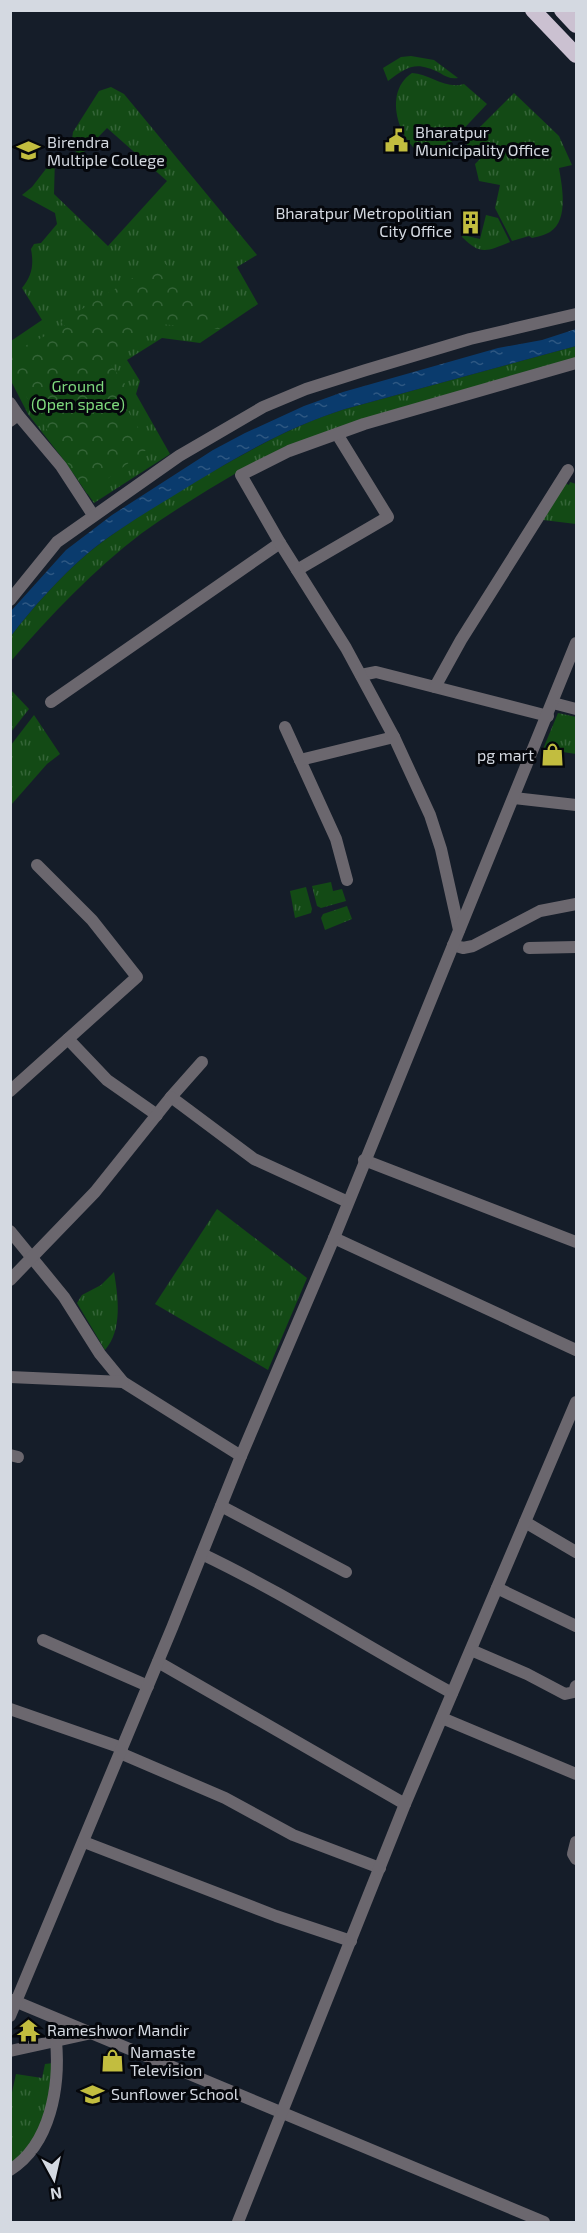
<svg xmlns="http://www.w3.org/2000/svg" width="587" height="2233" viewBox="0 0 587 2233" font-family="'Exo 2',sans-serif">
<defs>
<pattern id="grass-tufts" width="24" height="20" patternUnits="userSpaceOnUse" patternTransform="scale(1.5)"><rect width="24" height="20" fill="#134a15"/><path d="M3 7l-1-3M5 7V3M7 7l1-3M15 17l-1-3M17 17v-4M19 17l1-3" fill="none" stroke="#346437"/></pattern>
<pattern id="park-crowns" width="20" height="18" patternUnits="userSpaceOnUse" patternTransform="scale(1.5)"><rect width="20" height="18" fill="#134a15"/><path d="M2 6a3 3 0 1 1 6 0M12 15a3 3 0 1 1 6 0" fill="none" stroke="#346437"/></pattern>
<pattern id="water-ripples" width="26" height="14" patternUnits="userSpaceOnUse" patternTransform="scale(1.5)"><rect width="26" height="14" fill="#0a3b6d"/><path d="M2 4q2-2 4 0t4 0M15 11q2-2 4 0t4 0" fill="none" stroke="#2d5782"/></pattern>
</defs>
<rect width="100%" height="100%" fill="#151d29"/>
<!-- grass -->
<g fill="url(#grass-tufts)">
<path d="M411,56L434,60L458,78C451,79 446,77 440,73C416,61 408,66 388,81L383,68L401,57Z"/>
<path d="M412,73C430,74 446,90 464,84L487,104L439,155C410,167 375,97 412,73Z"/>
<path d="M111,87L124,94L257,255L237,267L258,304L200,343L162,338L127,360L140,381L136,394L170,454L94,503L63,459L28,414L11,381V341L42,320L22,288C32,276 34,265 31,249L34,244L41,243L57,224L55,213L22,195L32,187L55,157L54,194L108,246L167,181L107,128L80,156L71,146L73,132L99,91Z"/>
<path d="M514,93L559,136L572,165L559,168C562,186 569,220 550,232C545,235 537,237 532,238L529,236L512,241L495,208L500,185L479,181L475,164L482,157L467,145L466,141Z"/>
<path d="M486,215L498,218L510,242C487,251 481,256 462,237L463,235L480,239Z"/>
<path d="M576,346V359L243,469C209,489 174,510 142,533C93,570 51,615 11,661V636C33,607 60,577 88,553C125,523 169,498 210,473C254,448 296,424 345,409Z"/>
<polygon points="570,482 576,484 576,524 543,520 565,483 569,485"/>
<polygon points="11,690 29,709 11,732"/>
<polygon points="558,713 576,717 576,754 543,749"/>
<polygon points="34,715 60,754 47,764 11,805 11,745"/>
<polygon points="331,882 333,891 342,889 346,901 321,908 317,906 312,886"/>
<polygon points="306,887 312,909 311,913 295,918 290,891"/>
<polygon points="347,906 352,919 325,930 321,918 323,914"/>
<polygon points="217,1209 307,1278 268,1370 155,1304"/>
<path d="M114,1272C118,1296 123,1330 105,1350L77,1303L82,1295L101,1285Z"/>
<polygon points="53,2063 45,2118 30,2144 11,2165 11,2097 16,2074 42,2078 45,2064"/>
</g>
<!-- park -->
<polygon fill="url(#park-crowns)" points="162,260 220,329 159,324 105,357 125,384 125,406 150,447 87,494 11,372 11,353 65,326 61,322"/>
<!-- water -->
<path fill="url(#water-ripples)" d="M576,329V346L345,409C291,426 243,453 194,483C159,505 121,526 88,553C60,577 33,607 11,636V611L66,550L112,515L213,450L245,433L304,406L343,392L498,348L542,340Z"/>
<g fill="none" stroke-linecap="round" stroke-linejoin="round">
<!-- minor -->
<g stroke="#6b676e" stroke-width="12">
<polyline points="10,403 18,415 10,421"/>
<polyline points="18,415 61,466 93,515"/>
<polyline points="297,570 388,517 337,434"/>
<polyline points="10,600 57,542 179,456 263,407 306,389 366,370 470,339 576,314"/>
<polyline points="361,675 376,672 548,716"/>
<polyline points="435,687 461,640 568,470"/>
<polyline points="51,702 280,543"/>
<polyline points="553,703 576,709"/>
<polyline points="285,727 336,839 347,880"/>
<polyline points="300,760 394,737"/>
<polyline points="514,798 576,805"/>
<polyline points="459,930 441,849 430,815 394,737 346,648 280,543 241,475 289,451 364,424 576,363"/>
<polyline points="453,945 463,948 473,946 540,911 576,904"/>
<polyline points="529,948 576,947"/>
<polyline points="68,1039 107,1080 157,1115"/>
<polyline points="10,1091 137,977 92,920 37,865"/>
<polyline points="171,1097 202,1062"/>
<polyline points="364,1160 576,1242"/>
<polyline points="10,1231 64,1297 100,1354 123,1382 241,1456"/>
<polyline points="334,1238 576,1350"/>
<polyline points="10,1280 95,1192 171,1097 254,1159 348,1202"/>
<polyline points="10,1377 123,1382"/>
<polyline points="10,1455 18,1457"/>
<polyline points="221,1506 346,1572"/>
<polyline points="525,1522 576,1552"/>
<path d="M202,1554C288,1595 368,1648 452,1693"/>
<polyline points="497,1588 576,1626"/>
<polyline points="43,1640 148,1686"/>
<polyline points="471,1650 527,1674 565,1694 574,1692 576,1686"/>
<polyline points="158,1662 405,1804"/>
<polyline points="10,1709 122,1748"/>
<polyline points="442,1718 576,1774"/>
<polyline points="120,1753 225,1798 293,1835 380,1868"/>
<polyline points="84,1842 276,1916 351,1941"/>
<polyline points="576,1842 573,1854 576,1859"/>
<polyline points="12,2000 544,2222"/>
<polyline points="10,2016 172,1628 241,1456 334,1238 576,643"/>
<polyline points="10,2051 92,2033"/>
<path d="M10,2170C51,2144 60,2086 56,2041"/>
<polyline points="238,2222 405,1804 576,1402"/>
</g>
<!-- trunk -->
<g stroke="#cbc1d1" stroke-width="16">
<polyline points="533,10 576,55"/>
<polyline points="562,10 576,25"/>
</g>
</g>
<!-- icons -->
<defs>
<symbol id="civic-bare" viewBox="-9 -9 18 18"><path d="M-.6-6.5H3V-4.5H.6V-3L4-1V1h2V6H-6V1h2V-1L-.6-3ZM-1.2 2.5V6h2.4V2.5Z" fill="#c2bd3f" stroke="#05070c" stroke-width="2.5" paint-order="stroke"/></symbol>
<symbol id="university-bare" viewBox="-9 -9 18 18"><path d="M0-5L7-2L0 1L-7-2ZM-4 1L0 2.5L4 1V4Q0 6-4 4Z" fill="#c2bd3f" stroke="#05070c" stroke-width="2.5" paint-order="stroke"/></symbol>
<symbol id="building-bare" viewBox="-9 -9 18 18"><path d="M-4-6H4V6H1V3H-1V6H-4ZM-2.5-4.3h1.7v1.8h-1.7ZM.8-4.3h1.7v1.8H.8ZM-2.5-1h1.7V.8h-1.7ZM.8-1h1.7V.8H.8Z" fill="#c2bd3f" stroke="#05070c" stroke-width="2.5" paint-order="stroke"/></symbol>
<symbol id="shop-bare" viewBox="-9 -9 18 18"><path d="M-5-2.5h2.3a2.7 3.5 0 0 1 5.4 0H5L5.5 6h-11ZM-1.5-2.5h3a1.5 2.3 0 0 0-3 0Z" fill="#c2bd3f" stroke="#05070c" stroke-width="2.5" paint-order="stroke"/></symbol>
<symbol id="temple-bare" viewBox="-9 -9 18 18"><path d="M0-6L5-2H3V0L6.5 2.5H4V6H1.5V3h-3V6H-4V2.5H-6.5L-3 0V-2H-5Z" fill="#c2bd3f" stroke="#05070c" stroke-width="2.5" paint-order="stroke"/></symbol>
<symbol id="school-bare" viewBox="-9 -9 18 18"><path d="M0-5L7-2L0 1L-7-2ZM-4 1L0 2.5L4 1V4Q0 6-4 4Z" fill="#c2bd3f" stroke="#05070c" stroke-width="2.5" paint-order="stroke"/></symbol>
</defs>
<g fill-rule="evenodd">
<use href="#civic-bare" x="380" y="124" width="33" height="33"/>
<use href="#university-bare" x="12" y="134" width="33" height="33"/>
<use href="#building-bare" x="454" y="206" width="33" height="33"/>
<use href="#shop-bare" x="536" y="738" width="33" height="33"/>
<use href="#temple-bare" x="12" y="2014" width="33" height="33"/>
<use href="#shop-bare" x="96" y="2044" width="33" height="33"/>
<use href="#school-bare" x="76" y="2078" width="33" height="33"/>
</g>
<g text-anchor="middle" stroke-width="6" stroke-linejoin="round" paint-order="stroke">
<!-- poi labels -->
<g font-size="16" fill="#d4d9e1" stroke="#05070c" text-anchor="start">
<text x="415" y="138">Bharatpur<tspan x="415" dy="18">Municipality Office</tspan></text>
<text x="47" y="148">Birendra<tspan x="47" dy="18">Multiple College</tspan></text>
<text x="452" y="219" text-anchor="end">Bharatpur Metropolitian<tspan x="452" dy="18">City Office</tspan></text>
<text x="534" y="761" text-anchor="end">pg mart</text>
<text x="47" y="2036">Rameshwor Mandir</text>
<text x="130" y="2058">Namaste<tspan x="130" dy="18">Television</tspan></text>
<text x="111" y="2100">Sunflower School</text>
</g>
<!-- park labels -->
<g font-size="16" fill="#7ed97d" stroke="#05070c">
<text x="78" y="392">Ground<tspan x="78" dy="18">(Open space)</tspan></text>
</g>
</g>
<!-- border -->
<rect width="587" height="2233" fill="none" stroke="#d4d9e1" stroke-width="24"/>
<!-- north arrow -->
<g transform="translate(54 2179) rotate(172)" stroke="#05070c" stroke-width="4.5" paint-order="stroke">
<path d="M0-4.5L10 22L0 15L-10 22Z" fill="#d4d9e1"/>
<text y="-9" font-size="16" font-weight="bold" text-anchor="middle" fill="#d4d9e1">N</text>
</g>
</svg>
